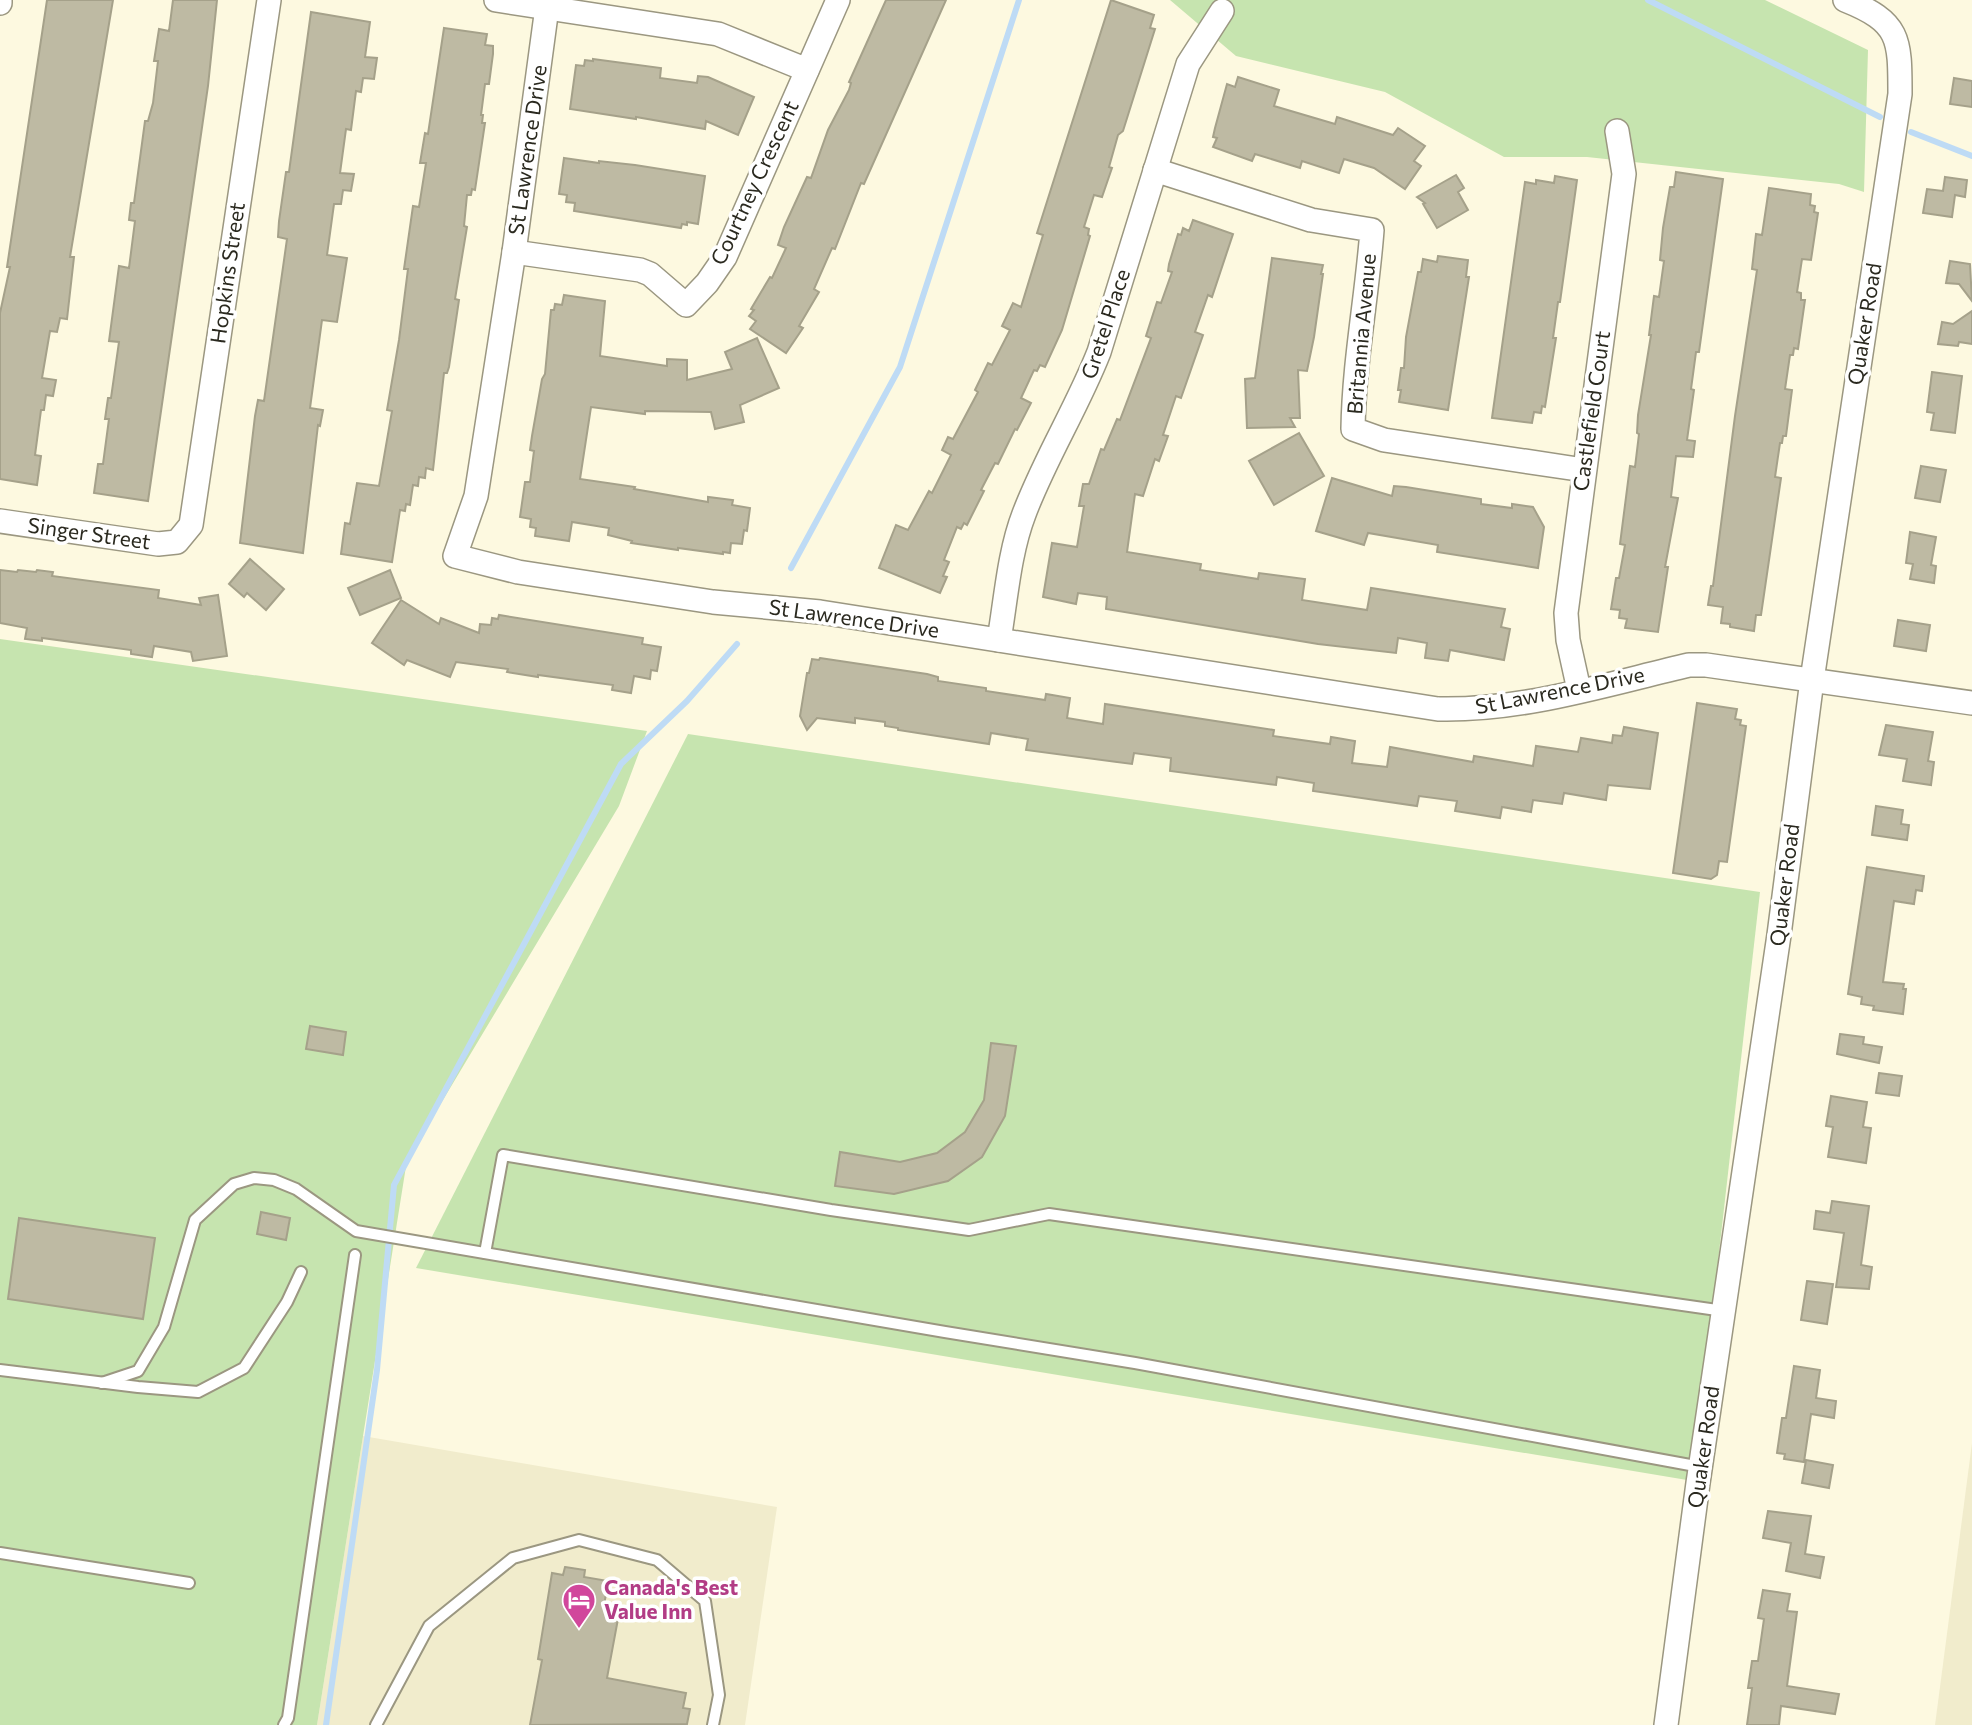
<svg xmlns="http://www.w3.org/2000/svg" width="1972" height="1725" viewBox="0 0 1972 1725" font-family="Commissioner,sans-serif">
<rect width="100%" height="100%" fill="#fdf9e0"/>
<!-- built -->
<g fill="#f1eccc">
<polygon points="363,1436 777,1507 745,1725 317,1725"/>
<polygon points="1972,1443 1972,1725 1935,1725"/>
</g>
<!-- green -->
<g fill="#c6e4af">
<polygon points="1170,0 1765,0 1868,50 1864,192 1839,184 1587,157 1504,157 1385,92 1236,56"/>
<polygon points="0,639 647,731 619,806 407,1160 317,1725 0,1725"/>
<polygon points="688,734 1760,892 1693,1481 416,1268"/>
</g>
<g fill="none" stroke-linecap="round" stroke-linejoin="round">
<!-- stream -->
<g stroke="#bedbf5" stroke-width="6">
<polyline points="1648,0 1880,117"/>
<polyline points="1911,132 1972,156"/>
<polyline points="791,568 900,367 1019,0"/>
<polyline points="326,1725 377,1370 394,1185 621,764 687,701 737,644"/>
</g>
</g>
<!-- building -->
<g fill="#bebaa3" stroke="#a5a18a" stroke-width="2">
<polygon points="47,0 113,0 70,257 74,257 67,319 60,318 57,332 50,331 42,378 56,380 53,396 46,395 44,410 41,410 35,455 41,456 37,485 0,479 0,313 10,267 7,267"/>
<polygon points="173,0 217,0 208,86 148,501 94,493 98,464 103,464 109,419 105,419 108,398 111,398 119,342 109,341 119,266 129,268 135,221 129,220 131,203 134,203 145,121 148,121 153,103 158,61 154,61 159,29 169,31"/>
<polygon points="886,0 946,0 864,184 861,183 835,249 832,248 814,289 819,292 799,326 803,328 786,353 750,329 756,321 749,316 754,310 751,309 770,277 772,278 786,248 778,245 784,227 807,177 811,178 828,130 849,90 851,83 849,82"/>
<polygon points="1111,0 1154,15 1150,28 1155,29 1123,131 1118,135 1109,167 1112,168 1102,197 1094,195 1084,227 1089,229 1088,235 1090,236 1062,330 1045,367 1040,365 1037,371 1034,370 1021,398 1031,403 1017,430 1015,429 998,464 995,463 981,490 984,491 967,525 964,523 961,529 957,527 944,560 949,562 943,576 947,577 940,593 879,568 896,525 908,530 929,491 932,493 951,455 942,450 948,437 953,439 978,392 975,390 988,363 992,365 1010,330 1002,326 1013,303 1021,307 1043,235 1037,233"/>
<polygon points="311,12 370,22 365,57 377,58 374,79 363,78 361,92 356,91 351,130 346,129 340,173 354,174 351,191 343,190 341,204 334,204 327,255 347,258 337,322 322,320 310,408 323,410 320,426 318,425 303,553 240,543 255,416 258,400 264,401 287,239 278,237 279,221 286,172 289,172"/>
<polygon points="444,28 487,34 485,45 493,46 493,54 489,84 485,84 481,115 483,115 482,123 485,123 475,190 472,189 471,195 467,195 464,226 467,227 455,299 459,300 449,367 447,373 444,373 433,470 426,468 425,478 419,477 418,486 413,485 410,505 406,504 405,511 400,510 392,562 341,554 345,523 350,524 357,483 379,486 392,411 387,410 399,340 408,269 404,269 413,206 419,207 426,163 420,163 425,133 428,134"/>
<polygon points="593,59 661,68 660,78 697,83 698,76 708,77 754,97 738,135 706,121 705,129 636,117 636,119 570,109 576,65 584,66 585,60 593,61"/>
<polygon points="1238,77 1279,90 1274,106 1335,124 1337,117 1393,135 1398,128 1425,146 1414,161 1421,166 1405,189 1374,168 1344,159 1339,173 1302,161 1300,168 1255,154 1252,161 1213,147 1217,138 1213,137 1215,128 1227,84 1235,87"/>
<polygon points="1954,78 1972,81 1972,107 1950,104"/>
<polygon points="564,158 599,163 599,161 635,165 705,176 698,224 687,222 687,225 682,224 681,228 574,211 575,203 566,202 567,195 559,194"/>
<polygon points="1676,172 1723,179 1699,352 1696,352 1691,389 1694,390 1687,440 1695,441 1693,457 1676,456 1671,497 1678,498 1665,567 1668,567 1658,632 1625,628 1627,619 1619,618 1620,610 1611,609 1616,578 1619,578 1625,545 1620,544 1630,466 1635,467 1639,434 1637,433 1638,415 1651,335 1649,335 1654,296 1659,297 1664,261 1660,260 1663,228 1670,187 1674,187"/>
<polygon points="1456,175 1464,188 1458,192 1468,210 1437,228 1423,204 1425,203 1417,197"/>
<polygon points="1555,176 1577,180 1560,302 1558,302 1553,338 1556,338 1545,407 1542,406 1541,413 1534,412 1532,423 1492,418 1525,182 1536,184 1536,180 1554,183"/>
<polygon points="1945,177 1967,180 1965,197 1955,195 1952,217 1923,213 1927,189 1943,191"/>
<polygon points="1769,188 1811,194 1810,205 1815,206 1814,212 1818,213 1811,260 1802,259 1797,292 1801,293 1801,300 1805,300 1798,349 1794,348 1793,355 1790,355 1785,389 1792,390 1786,436 1783,436 1782,443 1780,443 1775,477 1781,478 1761,615 1756,615 1754,631 1730,627 1730,624 1721,623 1723,607 1708,605 1711,586 1713,586 1735,416 1757,270 1752,269 1756,234 1762,235"/>
<polygon points="1193,220 1233,234 1212,297 1208,295 1195,332 1203,335 1181,398 1176,396 1163,435 1168,436 1159,461 1155,459 1143,496 1135,494 1127,552 1201,564 1200,570 1258,579 1259,573 1305,579 1302,600 1367,610 1371,588 1505,609 1501,627 1510,629 1504,660 1450,650 1448,661 1425,658 1427,643 1398,638 1396,653 1318,644 1106,609 1107,597 1078,593 1076,604 1043,597 1052,543 1077,547 1084,506 1079,506 1083,484 1089,484 1101,449 1104,450 1117,419 1120,420 1151,338 1146,336 1157,302 1161,303 1172,272 1168,271 1169,264 1178,234 1181,235 1183,228 1189,231"/>
<polygon points="1438,256 1468,260 1466,277 1469,277 1448,410 1399,402 1401,390 1398,390 1401,368 1404,368 1406,337 1418,272 1421,272 1423,259 1437,262"/>
<polygon points="1272,258 1323,265 1321,274 1323,274 1314,337 1307,371 1298,370 1300,418 1290,418 1295,427 1247,428 1245,379 1255,378"/>
<polygon points="1950,261 1970,264 1972,301 1959,284 1946,283"/>
<polygon points="564,295 605,301 600,356 667,366 667,359 687,360 687,380 732,369 725,352 757,338 779,388 740,405 744,422 715,429 711,412 645,411 645,414 591,407 580,479 635,487 634,489 708,502 708,497 733,500 732,505 750,508 747,531 744,530 742,544 731,543 730,553 723,552 723,554 678,548 678,550 631,543 632,541 608,535 609,528 572,522 569,541 535,536 536,528 530,527 531,519 520,517 525,482 530,482 534,451 530,450 532,436 542,379 545,374 551,310 554,310 555,304 562,305"/>
<polygon points="1972,311 1972,344 1959,342 1958,346 1938,344 1942,322 1953,324"/>
<polygon points="1932,372 1962,376 1955,433 1931,430 1934,413 1927,412"/>
<polygon points="1299,433 1324,476 1274,505 1249,461"/>
<polygon points="1921,466 1946,470 1940,502 1915,498"/>
<polygon points="1332,478 1392,496 1394,486 1406,487 1481,499 1481,504 1512,508 1512,504 1533,507 1544,527 1538,568 1437,552 1438,545 1368,533 1364,545 1316,531"/>
<polygon points="1910,532 1936,537 1931,565 1936,566 1934,583 1910,579 1913,564 1906,563"/>
<polygon points="250,559 284,589 266,610 247,593 244,597 229,584"/>
<polygon points="0,570 17,572 18,570 36,572 37,570 53,572 52,576 159,590 158,598 201,605 199,598 218,595 227,656 193,661 191,652 154,646 152,657 131,654 131,650 42,638 42,641 25,639 27,628 0,623"/>
<polygon points="390,570 401,598 360,615 348,588"/>
<polygon points="401,600 439,624 441,618 479,633 480,624 491,625 492,618 498,619 499,615 643,638 642,644 661,647 657,671 651,670 650,679 634,676 631,693 612,690 613,685 538,675 538,677 507,672 508,669 456,662 450,677 407,660 404,665 372,643"/>
<polygon points="1898,620 1930,625 1926,651 1894,646"/>
<polygon points="820,658 927,674 938,677 938,681 986,688 986,691 1045,700 1046,694 1070,698 1067,718 1103,724 1105,704 1274,730 1273,736 1330,744 1331,737 1355,741 1352,763 1387,767 1390,747 1473,762 1474,756 1533,766 1536,746 1578,752 1581,738 1612,743 1613,735 1622,736 1624,727 1658,733 1650,789 1608,785 1606,800 1564,793 1562,804 1533,800 1531,812 1502,807 1500,818 1455,811 1457,801 1419,796 1417,806 1313,791 1314,783 1277,777 1276,785 1170,771 1171,758 1134,753 1132,764 1026,750 1028,739 991,733 989,744 898,730 898,728 885,726 885,722 855,718 855,723 817,718 807,730 800,716 807,673 809,673 812,659 819,660"/>
<polygon points="1697,703 1737,709 1735,719 1741,720 1740,725 1746,726 1727,862 1719,861 1717,875 1711,879 1673,873"/>
<polygon points="1886,725 1933,732 1928,761 1934,762 1931,785 1903,781 1907,759 1879,755"/>
<polygon points="1876,806 1903,810 1901,824 1909,825 1907,840 1872,835"/>
<polygon points="1867,867 1924,876 1922,891 1916,890 1914,904 1894,901 1883,982 1904,984 1903,989 1906,989 1903,1014 1873,1010 1874,1006 1861,1004 1862,997 1848,994"/>
<polygon points="310,1026 346,1032 343,1055 306,1049"/>
<polygon points="1840,1034 1864,1037 1863,1044 1882,1047 1879,1063 1837,1054"/>
<polygon points="991,1043 1016,1046 1005,1116 982,1157 948,1181 894,1194 835,1186 840,1152 900,1162 937,1153 965,1132 984,1100"/>
<polygon points="1879,1073 1902,1076 1899,1096 1876,1093"/>
<polygon points="1831,1096 1867,1102 1863,1127 1871,1128 1866,1163 1828,1157 1833,1127 1826,1126"/>
<polygon points="1832,1201 1869,1206 1861,1265 1872,1267 1869,1289 1836,1287 1844,1233 1814,1229 1816,1211 1830,1213"/>
<polygon points="261,1212 290,1218 286,1240 257,1234"/>
<polygon points="19,1218 155,1238 143,1319 8,1299"/>
<polygon points="1807,1281 1833,1284 1827,1324 1801,1320"/>
<polygon points="1794,1366 1820,1370 1816,1398 1836,1401 1834,1418 1811,1414 1804,1462 1784,1459 1785,1454 1777,1453 1782,1418 1786,1418"/>
<polygon points="1806,1460 1833,1465 1829,1488 1802,1483"/>
<polygon points="1768,1511 1811,1516 1805,1554 1824,1557 1820,1578 1786,1571 1791,1543 1763,1538"/>
<polygon points="565,1567 585,1570 584,1577 608,1581 604,1606 620,1608 607,1678 686,1693 683,1708 690,1709 687,1724 530,1725 542,1660 538,1659 552,1573 563,1575"/>
<polygon points="1763,1590 1790,1594 1787,1611 1797,1612 1787,1686 1839,1694 1835,1714 1781,1706 1779,1725 1747,1725 1752,1688 1748,1688 1752,1661 1758,1661 1764,1619 1758,1618"/>
</g>
<g fill="none" stroke-linecap="round" stroke-linejoin="round">
<defs>
<g id="lane">
<polyline points="485,1253 503,1155 831,1210 969,1230 1049,1214 1724,1311"/>
<polyline points="0,1370 138,1387 198,1392 244,1368 287,1302 301,1272"/>
<polyline points="102,1383 138,1371 164,1327 195,1220 234,1184 254,1178 274,1180 296,1189 356,1231 945,1332 1135,1363 1701,1467"/>
<polyline points="0,1553 189,1583"/>
<polyline points="284,1725 288,1718 355,1255"/>
<polyline points="376,1725 429,1626 513,1558 579,1540 657,1560 705,1601 719,1695 713,1725"/>
</g>
<g id="street">
<polyline points="496,0 718,34 807,70"/>
<path d="M548,0L514,252L476,496L455,556L518,572L713,602L820,612L1438,709C1523,711 1607,684 1689,665H1706L1972,703"/>
<polyline points="0,3 0,0"/>
<path d="M1155,170L1311,220L1372,230C1367,297 1354,362 1353,429L1384,440L1584,470"/>
<polyline points="514,252 640,270 650,274 686,305 707,283 725,257 838,0"/>
<polyline points="0,521 158,544 177,542 191,525 269,0"/>
<path d="M999,640C1006,599 1009,553 1024,514C1045,458 1077,408 1099,352L1188,64L1222,11"/>
<polyline points="1579,690 1568,640 1566,613 1624,174 1617,131"/>
<path d="M1666,1725L1698,1483L1779,935L1812,680L1900,94C1900,38 1900,22 1845,0"/>
</g>
</defs>
<!-- lane casing -->
<use href="#lane" stroke="#9b9781" stroke-width="14"/>
<!-- street casing -->
<use href="#street" stroke="#9b9781" stroke-width="26"/>
<!-- lane -->
<use href="#lane" stroke="#fff" stroke-width="10"/>
<!-- street -->
<use href="#street" stroke="#fff" stroke-width="23"/>
</g>
<!-- icons -->
<defs>
<symbol id="hotel-pin" viewBox="-11 -11 22 30"><path d="M0 17L-7.5 6A9.5 9.5 0 1 1 7.5 6Z" fill="#d1479c" stroke="#fff"/><path d="M-6-4.5h1.5V1H6V5H4.5V3h-9V5H-6ZM-4 0a1.8 1.8 0 1 1 3.6 0ZM.5 0V-2.5h3Q6-2.5 6 0Z" fill="#fff"/></symbol>
</defs>
<g fill-rule="evenodd">
<use href="#hotel-pin" x="560" y="1581" width="38" height="52"/>
</g>
<g text-anchor="middle" stroke-width="7" stroke-linejoin="round" paint-order="stroke">
<!-- street labels -->
<g font-size="21" fill="#2a291f" stroke="#fff">
<text transform="translate(528 150) rotate(-82)" y="7">St Lawrence Drive</text>
<text transform="translate(755 183) rotate(-65)" y="7">Courtney Crescent</text>
<text transform="translate(228 273) rotate(-82)" y="7">Hopkins Street</text>
<text transform="translate(1106 324) rotate(-72)" y="7">Gretel Place</text>
<text transform="translate(1865 324) rotate(-81)" y="7">Quaker Road</text>
<text transform="translate(1362 334) rotate(-85)" y="7">Britannia Avenue</text>
<text transform="translate(1592 411) rotate(-82)" y="7">Castlefield Court</text>
<text transform="translate(89 534) rotate(8)" y="7">Singer Street</text>
<text transform="translate(854 619) rotate(8)" y="7">St Lawrence Drive</text>
<text transform="translate(1560 691) rotate(-11)" y="7">St Lawrence Drive</text>
<text transform="translate(1785 885) rotate(-83)" y="7">Quaker Road</text>
<text transform="translate(1704 1447) rotate(-82)" y="7">Quaker Road</text>
</g>
<!-- hotel labels -->
<g font-size="21" font-weight="bold" fill="#b23c85" stroke="#fff" text-anchor="start">
<text x="604" y="1595">Canada's Best<tspan x="604" dy="24">Value Inn</tspan></text>
</g>
</g>
</svg>
